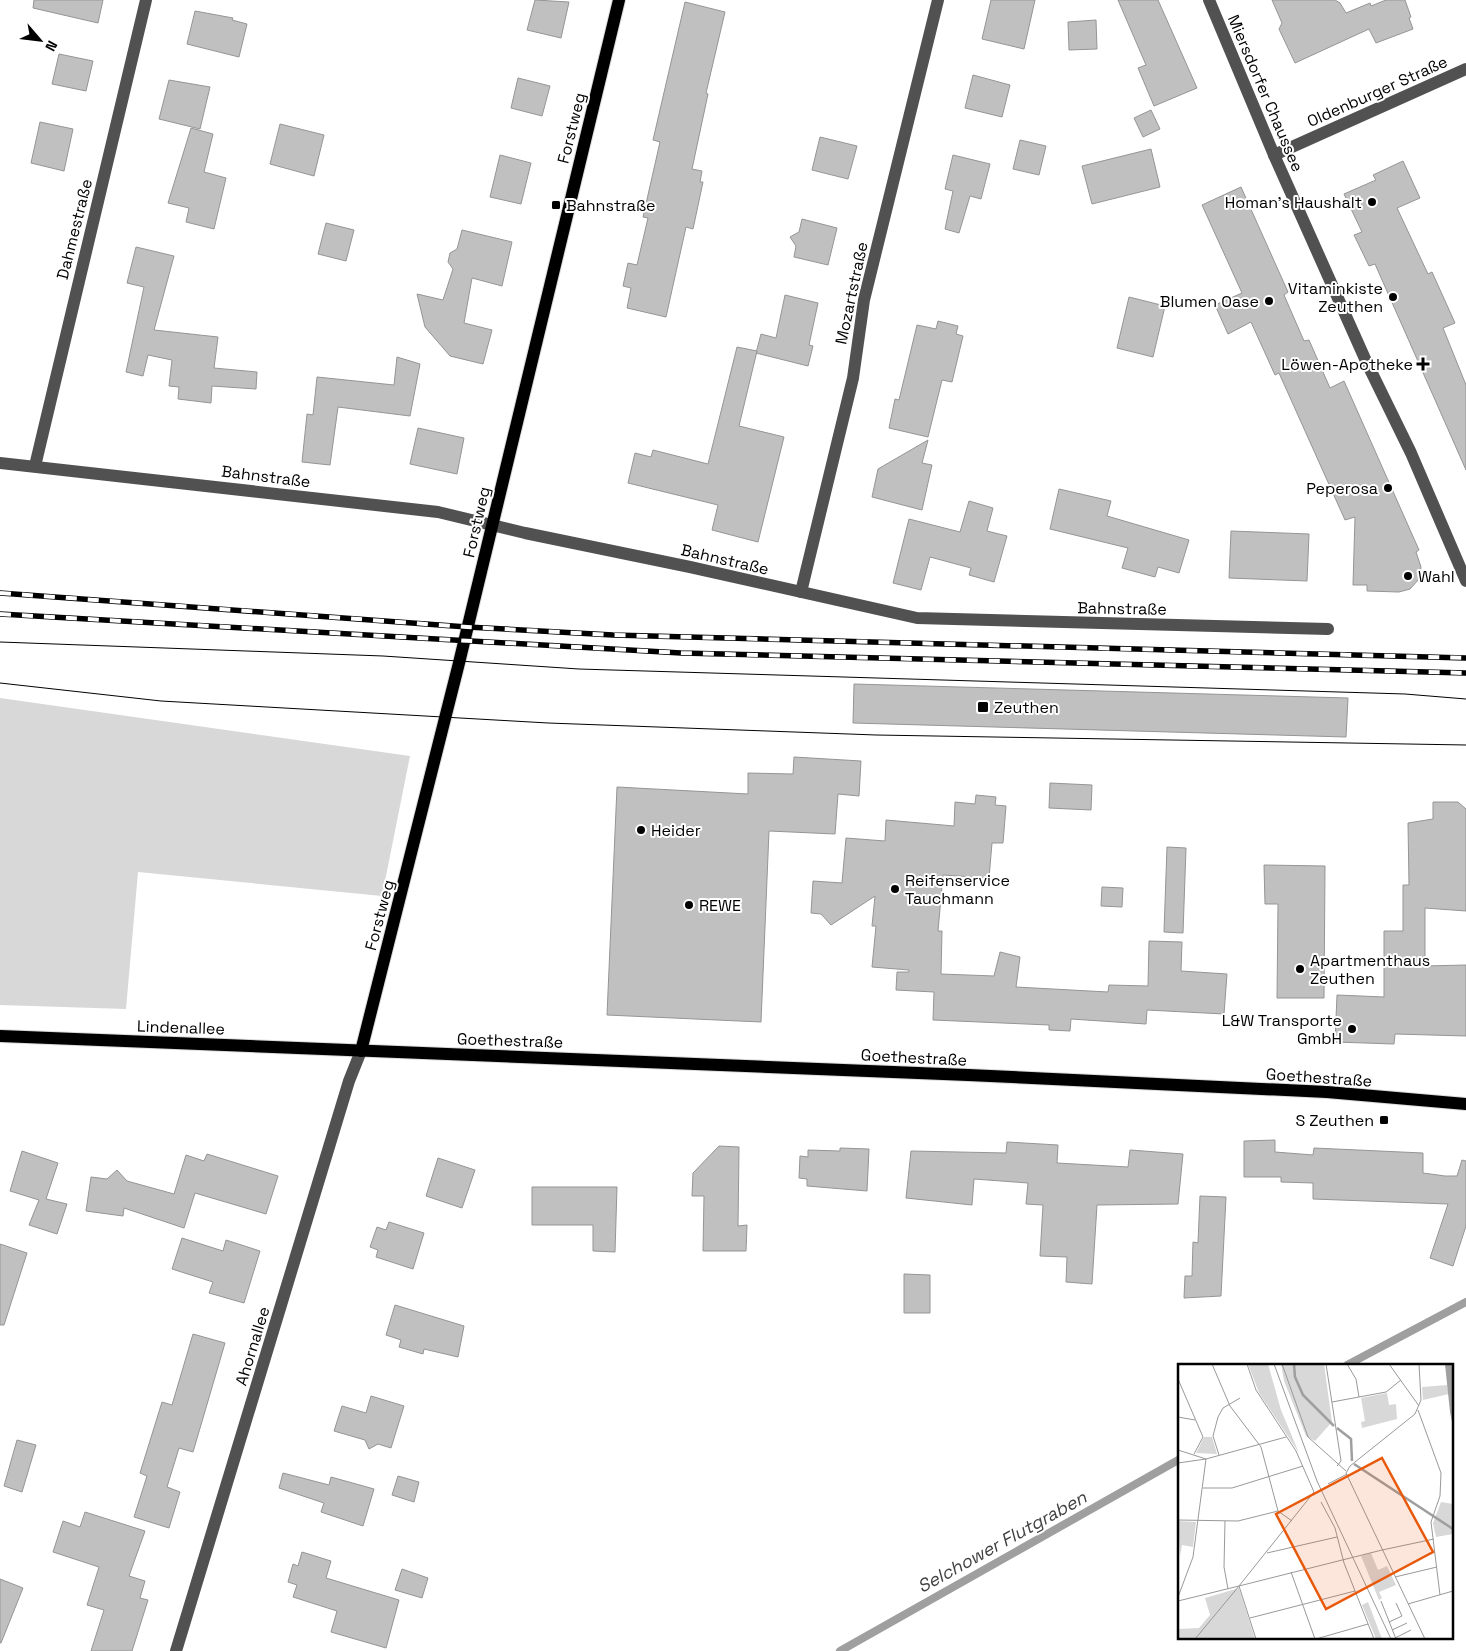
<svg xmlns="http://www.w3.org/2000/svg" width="1466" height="1651" viewBox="0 0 1466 1651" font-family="'Space Grotesk',sans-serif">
<rect width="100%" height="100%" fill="#fff"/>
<!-- green -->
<polygon fill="#d8d8d8" points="0,698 410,756 382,896 138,872 126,1009 0,1005"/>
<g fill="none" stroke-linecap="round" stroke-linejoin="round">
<!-- stream -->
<g stroke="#9f9f9f" stroke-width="8">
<polyline points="1347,1365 1466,1302"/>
<polyline points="840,1651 1180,1459"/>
</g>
</g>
<!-- building -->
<g fill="#c0c0c0" stroke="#959595">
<polygon points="34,0 103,0 98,23 33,8"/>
<polygon points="535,0 569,2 561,38 527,30"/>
<polygon points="991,0 1035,0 1024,49 982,39"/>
<polygon points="1118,0 1158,0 1197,88 1154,106 1138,68 1146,65"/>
<polygon points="1272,0 1335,0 1340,3 1346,13 1370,3 1371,6 1386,0 1405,0 1411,17 1409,18 1413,29 1376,43 1369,29 1295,63 1279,29 1282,23"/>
<polygon points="685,2 725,12 706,93 708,94 692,169 702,171 700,182 703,182 693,229 686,227 666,317 627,308 631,288 623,286 628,263 637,265 648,218 643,217 660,142 653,140"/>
<polygon points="195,11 233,18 232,20 247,24 239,57 187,44"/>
<polygon points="1096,20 1097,49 1069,50 1068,22"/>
<polygon points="59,54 93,61 86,91 52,84"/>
<polygon points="973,75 1010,85 1002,117 965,108"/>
<polygon points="518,78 550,86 542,116 511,108"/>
<polygon points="169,80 210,87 200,129 159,119"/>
<polygon points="1151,110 1160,129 1143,137 1134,118"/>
<polygon points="40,122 73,129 64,171 31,163"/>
<polygon points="280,124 324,135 314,176 270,164"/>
<polygon points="191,128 213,134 204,172 226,178 214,229 186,222 189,208 168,203"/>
<polygon points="820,137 857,146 848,179 812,170"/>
<polygon points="1020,140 1046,146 1039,175 1013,169"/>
<polygon points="1151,149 1160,187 1092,204 1082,166"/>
<polygon points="500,155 531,163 521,204 490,197"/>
<polygon points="953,155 990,164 981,199 970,196 959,233 945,229 953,191 945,189"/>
<polygon points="1403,161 1420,198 1397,208 1428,274 1432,272 1455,323 1443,328 1466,385 1466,470 1375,264 1369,266 1354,235 1362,232 1344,194 1376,180 1373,175"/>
<polygon points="1241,187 1288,292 1284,295 1304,341 1309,340 1330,388 1344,381 1419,550 1416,552 1421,567 1419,579 1410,589 1399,592 1367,591 1367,585 1353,585 1355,517 1345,520 1279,373 1275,375 1251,322 1228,334 1215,305 1242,293 1202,205"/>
<polygon points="802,219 837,228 828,265 794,257 796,246 790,237 799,232"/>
<polygon points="326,223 354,230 346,261 318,254"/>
<polygon points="462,230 512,242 502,286 472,278 464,323 492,330 483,364 450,356 425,327 417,294 443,300 453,269 448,262 450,253 457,249"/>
<polygon points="136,247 174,256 154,330 218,337 214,368 257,372 256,389 212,386 211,403 178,399 179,387 169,386 172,360 148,355 143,376 126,372 144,287 127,283"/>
<polygon points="785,295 818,303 809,345 813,346 808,366 756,353 761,334 776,338"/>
<polygon points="1129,297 1165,306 1153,357 1117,348"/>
<polygon points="938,321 958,326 956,334 963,336 952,382 942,380 928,437 889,428 895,399 899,400 917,325 936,329"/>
<polygon points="737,347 757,351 739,426 784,437 758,542 712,530 718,505 628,483 635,453 651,457 653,450 708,464"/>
<polygon points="397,357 420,364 410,416 338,407 330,465 302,462 307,414 313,415 317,377 394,385"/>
<polygon points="418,428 464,438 457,474 410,464"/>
<polygon points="928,440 922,463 932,465 922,510 872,497 878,469"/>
<polygon points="1059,489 1111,501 1107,516 1189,540 1179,573 1158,567 1155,577 1122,568 1128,548 1050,529"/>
<polygon points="969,501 993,508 987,531 1007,536 994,582 969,575 971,568 930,557 921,590 893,583 909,519 960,532"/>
<polygon points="1231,531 1309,534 1307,581 1229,578"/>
<polygon points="854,684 1348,698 1346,737 853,723"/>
<polygon points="794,757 861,761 859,796 838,794 835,834 769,831 761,1022 607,1015 617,787 748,794 748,773 793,774"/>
<polygon points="1050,783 1092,785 1091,810 1049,808"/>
<polygon points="976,795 996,797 995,805 1006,806 1003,843 992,843 989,878 943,875 938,931 942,931 941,974 994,976 1000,952 1020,957 1016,987 1108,992 1109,985 1148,986 1149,941 1182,942 1181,971 1227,974 1224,1014 1147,1010 1146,1024 1071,1019 1070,1031 1049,1030 1049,1025 933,1020 934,992 896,990 897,972 909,972 909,970 872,967 876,926 872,926 875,896 831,925 821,914 811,913 813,881 842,883 846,838 885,841 886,820 954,826 955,802 975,804"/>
<polygon points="1433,802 1458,802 1466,809 1466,911 1425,908 1425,966 1466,965 1466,1036 1395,1034 1394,1044 1335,1042 1337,995 1384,997 1384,931 1403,931 1403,885 1409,885 1408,823 1433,819"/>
<polygon points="1167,847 1186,848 1183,933 1164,932"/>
<polygon points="1264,865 1325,866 1324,998 1277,998 1278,904 1265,904"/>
<polygon points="1102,887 1123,888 1122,907 1101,906"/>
<polygon points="1275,1140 1275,1152 1313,1155 1314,1148 1423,1153 1423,1173 1445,1176 1457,1176 1462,1160 1466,1161 1466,1226 1453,1266 1430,1258 1448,1204 1313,1199 1313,1183 1281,1182 1281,1177 1244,1177 1244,1141"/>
<polygon points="1007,1142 1058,1145 1057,1163 1128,1167 1130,1150 1183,1154 1178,1204 1097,1205 1092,1284 1066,1282 1067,1257 1040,1256 1043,1205 1026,1204 1028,1183 974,1179 972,1205 906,1198 911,1151 1006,1153"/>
<polygon points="719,1146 739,1147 738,1226 747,1225 746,1251 703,1251 704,1196 692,1196 693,1173"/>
<polygon points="840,1148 869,1149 867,1191 807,1186 807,1179 799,1178 800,1156 808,1157 808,1150 840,1151"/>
<polygon points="22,1151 58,1163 46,1199 67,1204 57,1234 29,1225 39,1200 10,1191"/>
<polygon points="207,1154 278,1176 266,1214 195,1193 184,1228 124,1208 123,1216 86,1211 91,1177 107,1179 117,1170 127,1181 174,1194 186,1155 204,1161"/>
<polygon points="438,1158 475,1170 462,1208 426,1196"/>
<polygon points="532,1187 617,1187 615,1252 593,1251 593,1225 532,1225"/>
<polygon points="1200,1196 1226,1197 1221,1296 1184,1298 1185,1276 1192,1276 1193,1242 1198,1243"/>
<polygon points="389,1222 424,1233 413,1269 376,1257 378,1250 370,1247 377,1227 386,1230"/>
<polygon points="182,1238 223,1251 226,1240 260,1251 244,1303 209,1293 213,1282 172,1269"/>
<polygon points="0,1244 27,1253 4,1325 0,1325"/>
<polygon points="904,1274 930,1275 930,1313 904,1313"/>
<polygon points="395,1305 464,1326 458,1357 424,1349 423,1354 399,1347 401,1340 386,1335"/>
<polygon points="193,1334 225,1343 193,1452 179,1448 167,1487 180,1492 169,1528 134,1517 147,1476 140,1473 162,1402 172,1405"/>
<polygon points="371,1396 404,1406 391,1448 378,1444 369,1449 365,1440 334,1431 342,1406 366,1413"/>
<polygon points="17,1440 36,1445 22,1492 4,1486"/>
<polygon points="283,1473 329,1485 331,1477 374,1489 363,1526 321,1512 324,1503 279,1488"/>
<polygon points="398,1476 419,1482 414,1502 392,1495"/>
<polygon points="85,1512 145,1531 129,1576 145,1581 140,1598 148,1600 132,1651 91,1651 104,1610 87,1605 99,1567 53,1552 63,1521 80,1527"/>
<polygon points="302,1552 331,1561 326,1578 399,1600 386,1648 331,1632 337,1611 293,1597 297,1585 288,1582 293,1564 298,1566"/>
<polygon points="402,1569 428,1578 422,1598 395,1590"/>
<polygon points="0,1579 23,1588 1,1643 0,1643"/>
</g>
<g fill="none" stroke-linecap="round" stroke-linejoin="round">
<defs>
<g id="major">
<polyline points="0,1036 968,1075 1327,1092 1466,1104"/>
<polyline points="361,1051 459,663 619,0"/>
</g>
</defs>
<!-- major casing -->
<use href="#major" stroke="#dbdbdb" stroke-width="14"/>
<!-- minor -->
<g stroke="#515151" stroke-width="12">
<polyline points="1209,0 1274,155 1366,361 1411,453 1466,581"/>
<polyline points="1274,155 1466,69"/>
<polyline points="0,463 438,512 525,533 690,567 917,618 1328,629"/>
<polyline points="35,466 146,0"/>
<polyline points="801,592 853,378 864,300 938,0"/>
<polyline points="176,1651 349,1081 361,1051"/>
</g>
<!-- major -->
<use href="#major" stroke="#000" stroke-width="12"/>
<!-- tram -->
<g stroke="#000" stroke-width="1">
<polyline points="0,642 383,656 579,669 1405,694 1466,699"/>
<polyline points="0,683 161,701 548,723 876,735 1466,745"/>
</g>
<defs>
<g id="rail">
<polyline points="0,593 467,627 613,635 1466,658"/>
<polyline points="0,614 681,653 1466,673"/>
</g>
</defs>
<!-- rail casing -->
<use href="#rail" stroke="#000" stroke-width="5.5"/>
<!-- rail -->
<use href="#rail" stroke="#fff" stroke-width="4" stroke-dasharray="11" stroke-linecap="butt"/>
</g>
<!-- markers -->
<g fill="#000" stroke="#fff" stroke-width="2">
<circle cx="1372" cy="202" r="5"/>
<rect x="551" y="200" width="10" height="10" rx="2.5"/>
<circle cx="1393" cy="297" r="5"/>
<circle cx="1269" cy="301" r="5"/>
<path d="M1420.5 356.5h5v5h5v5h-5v5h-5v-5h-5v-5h5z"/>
<circle cx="1388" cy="488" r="5"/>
<circle cx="1408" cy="576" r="5"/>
<rect x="977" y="701" width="12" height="12" rx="2.5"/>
<circle cx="641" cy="830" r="5"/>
<circle cx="895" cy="889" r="5"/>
<circle cx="689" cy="905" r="5"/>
<circle cx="1300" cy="969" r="5"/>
<circle cx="1352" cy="1029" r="5"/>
<rect x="1379" y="1115" width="10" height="10" rx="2.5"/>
</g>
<g text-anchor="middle" stroke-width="4" stroke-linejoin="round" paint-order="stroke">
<!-- street labels -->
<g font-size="16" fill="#000" stroke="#fff">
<text transform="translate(1377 91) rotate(-24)" y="6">Oldenburger Straße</text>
<text transform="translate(1266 93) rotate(67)" y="6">Miersdorfer Chaussee</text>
<text transform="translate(571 128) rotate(-76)" y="6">Forstweg</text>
<text transform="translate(74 229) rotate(-76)" y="6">Dahmestraße</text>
<text transform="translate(851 293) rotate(-78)" y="6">Mozartstraße</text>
<text transform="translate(266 476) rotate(7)" y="6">Bahnstraße</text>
<text transform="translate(476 522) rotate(-77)" y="6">Forstweg</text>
<text transform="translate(725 559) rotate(13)" y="6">Bahnstraße</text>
<text transform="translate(1122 608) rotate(1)" y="6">Bahnstraße</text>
<text transform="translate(379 915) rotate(-75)" y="6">Forstweg</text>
<text transform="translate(181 1027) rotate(2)" y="6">Lindenallee</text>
<text transform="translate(510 1040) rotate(2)" y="6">Goethestraße</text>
<text transform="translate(914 1057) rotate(3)" y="6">Goethestraße</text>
<text transform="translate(1319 1077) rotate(4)" y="6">Goethestraße</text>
<text transform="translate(252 1346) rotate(-73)" y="6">Ahornallee</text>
</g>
<!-- poi labels -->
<g font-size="16" fill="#000" stroke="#fff" text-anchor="end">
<text x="1362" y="208">Homan's Haushalt</text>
<text x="566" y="211" text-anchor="start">Bahnstraße</text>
<text x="1383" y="294">Vitaminkiste<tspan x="1383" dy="18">Zeuthen</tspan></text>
<text x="1259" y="307">Blumen Oase</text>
<text x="1413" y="370">Löwen-Apotheke</text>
<text x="1378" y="494">Peperosa</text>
<text x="1418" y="582" text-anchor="start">Wahl</text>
<text x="994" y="713" text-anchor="start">Zeuthen</text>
<text x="651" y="836" text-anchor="start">Heider</text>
<text x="905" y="886" text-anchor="start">Reifenservice<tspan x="905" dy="18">Tauchmann</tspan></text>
<text x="699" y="911" text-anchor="start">REWE</text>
<text x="1310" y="966" text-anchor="start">Apartmenthaus<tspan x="1310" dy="18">Zeuthen</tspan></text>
<text x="1342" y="1026">L&amp;W Transporte<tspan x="1342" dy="18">GmbH</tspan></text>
<text x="1374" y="1126">S Zeuthen</text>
</g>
<!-- water labels -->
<g font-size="18" font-style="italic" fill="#404040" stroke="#fff">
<text transform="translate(1002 1542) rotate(-29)" y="6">Selchower Flutgraben</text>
</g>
</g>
<!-- overview -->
<g transform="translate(1178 1364)">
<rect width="275" height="275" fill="#fff"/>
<path d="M70,0H90L103,46L121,89L81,29ZM103,0H146L154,58L137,77L128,72L106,17ZM269,21L271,30L245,36L244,23ZM209,29L211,41L218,40L219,55L184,64L183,58L187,57L183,34ZM26,73H34L39,90L18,89ZM263,138L275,140V170L258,173L255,159ZM0,157L18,158L15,183L4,181L2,192ZM193,189L200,206L209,202L218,221L201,228L204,234L201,236L183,192ZM61,224L77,275H0V265L21,264L32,251L27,234ZM190,238L204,275H198L184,241Z" fill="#d8d8d8"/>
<path d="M267,0H275V62L272,48Z" fill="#9f9f9f"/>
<path fill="none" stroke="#9f9f9f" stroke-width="2.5" d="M116,0L117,13L125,31L156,62M159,64L173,75L174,97M176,100L275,165"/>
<path fill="none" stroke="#999" stroke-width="1" d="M34,0L52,42L83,83L100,147L114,157M96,0L139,117L213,275M104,0L130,73L168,107M148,0L163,97L159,102M169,0L178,15L181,33M211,0L241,42M241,0L243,36L237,50L172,102L168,109L247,275M0,15L25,73L16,90M154,38L208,28L223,16M240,46L263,109L262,132L253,158L262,231M0,53L17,56M0,86L28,95M41,91L35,72L40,53L45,44L62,34M0,99L28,95L108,73M150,120L169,110M25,124H54L125,102M143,138L157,164L166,199L196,275M0,156L60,157L100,147M47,157L46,203L50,225M204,186L256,175M89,189L159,173M113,208L137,275M217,213L259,203M61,222L136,128L118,87L78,26L69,0M61,222L78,275M0,233L15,193L28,95M0,237L61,222M203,237L218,275M230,240L275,227M72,254L177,227M211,258L224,252L218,239M214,266L229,259M217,274L233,266M17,275L61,222L204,186M138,275L190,260"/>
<path fill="#e8590c" fill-opacity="0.15" stroke="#e8590c" stroke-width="2.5" d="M204,94L255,188L148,245L98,150Z"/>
<rect width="275" height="275" fill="none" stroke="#000" stroke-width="2.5"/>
</g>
<!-- north arrow -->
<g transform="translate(40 40) rotate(118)" stroke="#ffffff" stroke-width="4" paint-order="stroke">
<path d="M0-4L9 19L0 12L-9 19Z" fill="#000000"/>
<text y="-8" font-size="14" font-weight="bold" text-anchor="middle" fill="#000000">N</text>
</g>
</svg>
